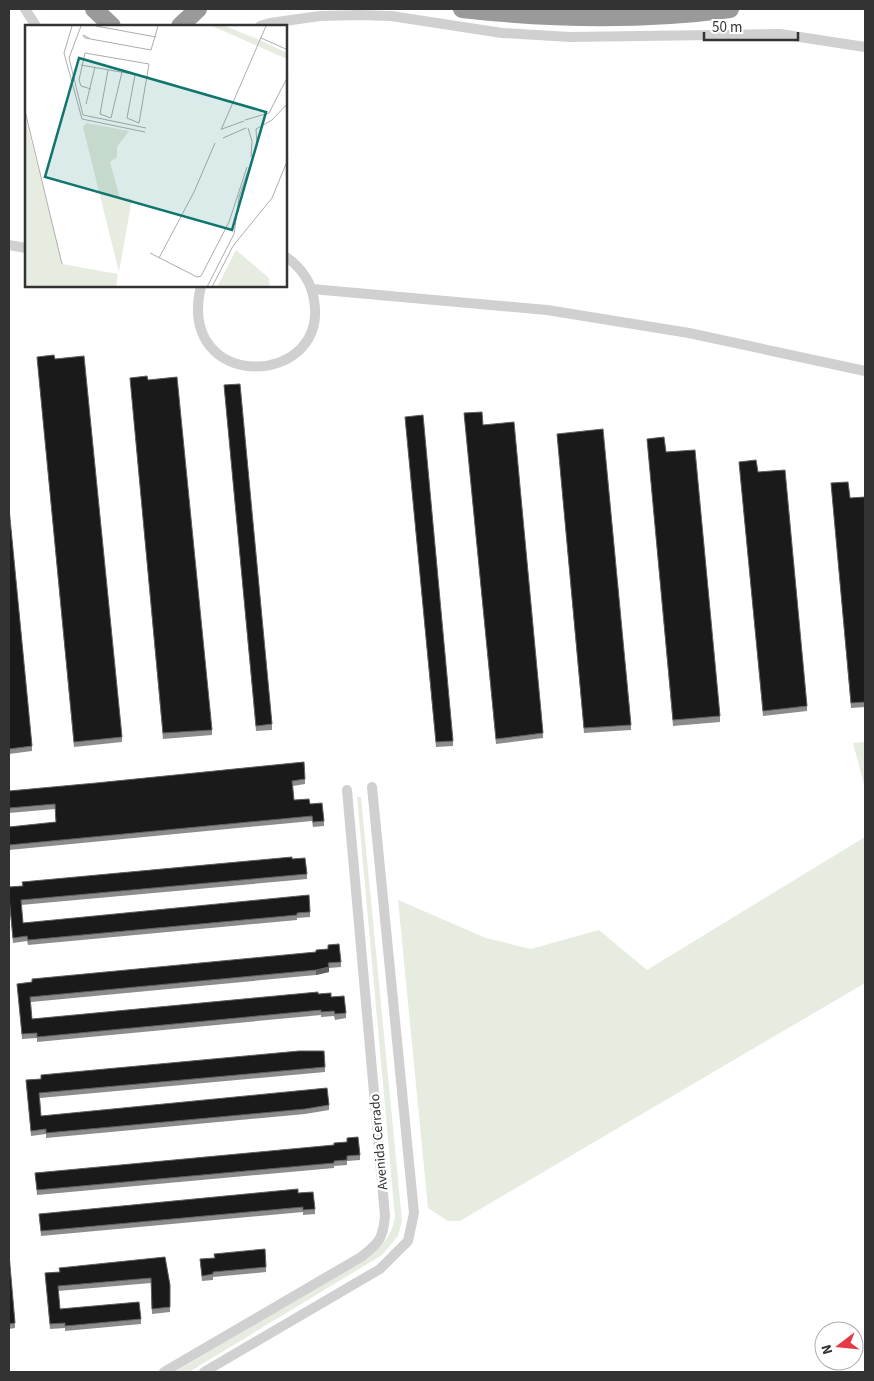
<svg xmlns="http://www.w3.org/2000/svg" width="874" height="1381" viewBox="0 0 874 1381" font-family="'Source Sans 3',sans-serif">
<rect width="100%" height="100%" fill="#fff"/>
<!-- green -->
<g fill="#e6ecdf">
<polygon points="865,742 865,788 853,743"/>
<path d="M357,797H361L402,1221L398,1236L382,1255L189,1372H175L370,1255C384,1244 392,1235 395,1217Z"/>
<polygon points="865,837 865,983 460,1221 448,1221 428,1208 398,900 486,938 531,949 599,930 647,970"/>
</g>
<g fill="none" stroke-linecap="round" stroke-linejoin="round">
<!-- street -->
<g stroke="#d0d0d0" stroke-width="10">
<polyline points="25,9 36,26"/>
<polyline points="260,26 270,23 320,16 360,15 391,16 502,33 570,37 780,34 865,47"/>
<polyline points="9,245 26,248"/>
<path d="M201,286C175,393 329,389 314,300C311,282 302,268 286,257"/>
<polyline points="312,289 547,310 689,333 865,371"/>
<path d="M164,1372L361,1257C379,1243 383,1239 385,1216L347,790"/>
<polyline points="204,1372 380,1269 408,1241 414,1213 372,787"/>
</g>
<!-- highway -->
<g stroke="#9a9a9a" stroke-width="18">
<polyline points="94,9 112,26"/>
<path d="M462,9C551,19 641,21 730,9"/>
<polyline points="180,26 198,9"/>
</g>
</g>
<!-- wall -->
<g fill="#8c8c8c">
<polygon points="37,357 122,737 122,742 74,747"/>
<polygon points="130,378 212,730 212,735 163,739"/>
<polygon points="224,385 272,724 272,730 256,731"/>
<polygon points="464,413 483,425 543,733 543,738 496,744"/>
<polygon points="405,417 453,741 453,746 436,747"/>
<polygon points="557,434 631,725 631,730 584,733"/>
<polygon points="647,439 666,452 720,716 720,722 673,726"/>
<polygon points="739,462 758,472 807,706 807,711 763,716"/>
<polygon points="831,483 850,498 865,497 865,707 851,708"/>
<polygon points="9,508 32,746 32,751 9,754"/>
<polygon points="305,779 305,784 293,786 294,800 310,804 324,821 324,826 313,827 312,821 9,850 9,827 56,822 55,809 9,813 9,791"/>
<polygon points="292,859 307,874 307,879 21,905 23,923 310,912 310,917 297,918 297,920 28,945 27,941 13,943 9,901 9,887"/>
<polygon points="341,962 341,967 329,968 329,972 316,975 31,1002 32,1019 318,994 331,997 346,1013 346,1018 335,1020 334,1016 321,1017 321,1015 37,1042 37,1038 22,1039 17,984"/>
<polygon points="325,1067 325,1072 40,1098 41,1116 329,1105 329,1110 305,1114 46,1138 46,1134 31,1136 26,1080"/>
<polygon points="360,1155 360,1160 347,1161 347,1165 334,1166 334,1168 37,1195 35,1173"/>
<polygon points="298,1193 315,1209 315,1214 303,1215 303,1212 41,1236 39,1214"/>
<polygon points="9,1254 15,1323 15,1328 9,1329"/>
<polygon points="165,1257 170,1285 170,1312 152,1314 151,1283 58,1291 60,1309 141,1319 141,1324 65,1331 65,1328 50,1329 45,1273 59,1272"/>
<polygon points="200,1259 266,1267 266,1272 213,1277 213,1280 202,1281"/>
</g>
<!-- shaded-wall -->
<polygon fill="#5f5f5f" points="329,967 329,972 316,975 316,970"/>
<!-- building -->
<g fill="#1a1a1a" stroke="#5f5f5f">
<polygon points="54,355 55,359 84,356 122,737 74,742 37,357"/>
<polygon points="147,376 148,380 177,377 212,730 163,733 130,378"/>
<polygon points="240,384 272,724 256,726 224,385"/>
<polygon points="482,412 483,425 514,422 543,733 496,739 464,413"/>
<polygon points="423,415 453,741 436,742 405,417"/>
<polygon points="603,429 631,725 584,728 557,434"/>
<polygon points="664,437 666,452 695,450 720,716 673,720 647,439"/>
<polygon points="756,460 758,472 785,470 807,706 763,711 739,462"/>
<polygon points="848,482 850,498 865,497 865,702 851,703 831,483"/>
<polygon points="9,508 32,746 9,749"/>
<polygon points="304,762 305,779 292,781 294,800 309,799 310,804 322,803 324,821 313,822 312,816 9,845 9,827 56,822 55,804 9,808 9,791 96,783"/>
<polygon points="292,857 292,859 305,858 307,874 21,900 23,923 309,895 310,912 297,913 297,915 28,940 27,936 13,938 9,896 9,887 23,886 22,882"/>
<polygon points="339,944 341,962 328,963 329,967 316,970 30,997 31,1009 32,1019 318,992 318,994 331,993 331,997 344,996 346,1013 335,1014 334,1011 321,1012 321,1010 37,1037 37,1033 22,1034 17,984 32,982 32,979 316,952 316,950 328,949 328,945"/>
<polygon points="299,1051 324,1051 325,1067 39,1093 41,1116 327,1088 329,1105 305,1109 46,1133 46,1129 31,1131 26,1080 41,1079 41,1075"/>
<polygon points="358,1137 360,1155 347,1156 347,1160 334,1161 334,1163 37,1190 35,1173 334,1145 334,1143 347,1142 347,1138"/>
<polygon points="298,1189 298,1193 313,1192 315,1209 303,1210 303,1207 41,1231 39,1214"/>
<polygon points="265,1249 266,1267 213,1272 213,1274 202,1276 200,1259 215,1258 214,1254"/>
<polygon points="9,1254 15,1323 9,1324"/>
<polygon points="165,1257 170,1285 170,1307 152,1309 151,1278 58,1286 60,1309 139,1302 141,1319 65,1326 65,1323 50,1324 45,1273 60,1272 59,1268"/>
</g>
<g text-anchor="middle" stroke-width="5" stroke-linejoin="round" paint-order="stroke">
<!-- street labels -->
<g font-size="14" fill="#333" stroke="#fff">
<text transform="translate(378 1142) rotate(-95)" y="5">Avenida Cerrado</text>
</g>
</g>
<!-- overview -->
<g transform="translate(25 25)">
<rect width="262" height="262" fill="#fff"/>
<path d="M187,1H200L235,15L262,28V34ZM0,91L37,239L93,249L91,262H0ZM61,98L104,106L92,122V132L85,137L95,173L107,174L94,247L58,102ZM211,225L244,253L245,262H192Z" fill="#e6ecdf"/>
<path fill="none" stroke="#adadad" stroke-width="1" d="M47,1L39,28L57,94L120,107M56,1L44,33L58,90L121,103M71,1L131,12M64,13L58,10L60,13L126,25L133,1M236,13L263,25M56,40L124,52M83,45L75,89L86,93L97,47M66,64L56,61L54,55L60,28L124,39L114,98L102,93L110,50M61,79L70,42M0,86L37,239M220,95L244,88L263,51M223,103L227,116L226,132M197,104L219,96M196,105L241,1M198,113L221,103M125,228L172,252L176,251L204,197L222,142M134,233L169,167L190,118M182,262L209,209L214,172L232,120L231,104L247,95L263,78M187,262L208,221L247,173L263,134"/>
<path fill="#0f766e" fill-opacity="0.15" stroke="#0f766e" stroke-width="2.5" d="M54,33L241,87L207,205L20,152Z"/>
<rect width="262" height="262" fill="none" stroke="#333" stroke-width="2.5"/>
</g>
<!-- border -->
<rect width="874" height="1381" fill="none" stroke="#333333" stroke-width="20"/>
<!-- north arrow -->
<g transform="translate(839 1346) rotate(254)"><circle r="24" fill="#ffffff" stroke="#adadad"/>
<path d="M0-4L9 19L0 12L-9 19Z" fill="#e63946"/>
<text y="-8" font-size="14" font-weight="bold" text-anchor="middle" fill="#333333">N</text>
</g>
<!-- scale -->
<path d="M704 32v8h94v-8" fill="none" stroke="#333333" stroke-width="2.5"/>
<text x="712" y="32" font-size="15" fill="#333333" stroke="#ffffff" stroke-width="4" paint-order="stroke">50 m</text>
</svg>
